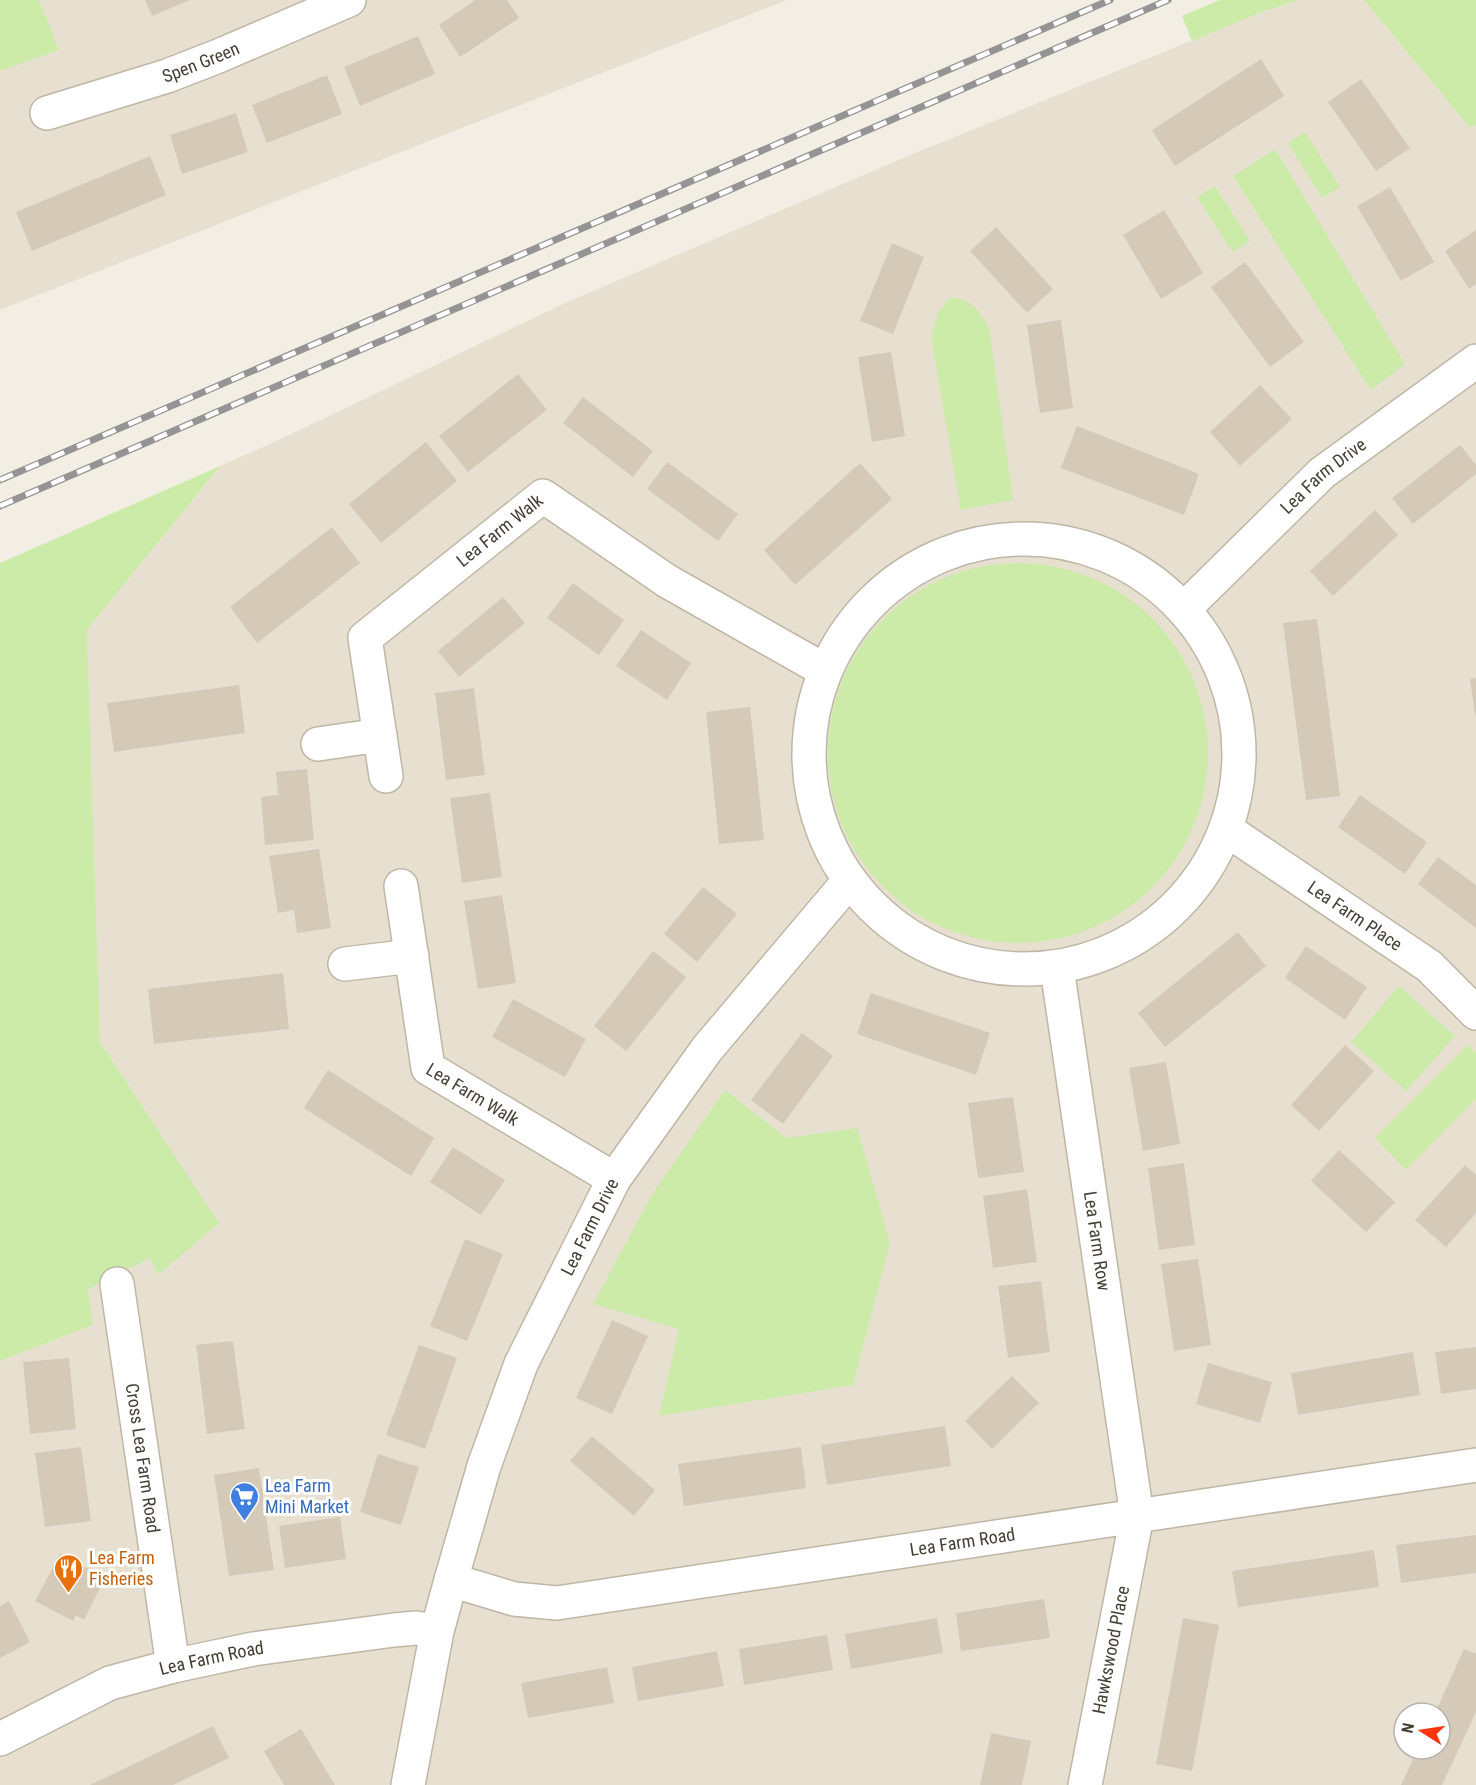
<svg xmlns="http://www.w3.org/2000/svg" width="1476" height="1785" viewBox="0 0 1476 1785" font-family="'Roboto Condensed',sans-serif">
<rect width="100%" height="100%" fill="#f3eee3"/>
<!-- residential -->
<g fill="#e7e0d1" fill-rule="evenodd">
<polygon points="0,0 787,0 0,310"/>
<path d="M1298,0H1364L1470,128L1476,125V1785H0V1361L93,1325L87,1289L150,1258L158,1275L218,1223L100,1042L87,630L220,466L283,438L565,303L910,155L1262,12ZM1404,1713H1440V1749H1404Z"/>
</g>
<!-- green -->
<g fill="#cceba8">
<polygon points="0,0 39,0 59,50 0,71"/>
<polygon points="1220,0 1298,0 1262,12 1192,41 1182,16"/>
<polygon points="1364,0 1476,0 1476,125 1470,128"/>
<polygon points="1305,132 1340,187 1322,198 1288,143"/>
<polygon points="1275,149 1405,364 1371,390 1233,176"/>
<polygon points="1215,186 1250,241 1232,252 1197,197"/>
<path d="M949,298C973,299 978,309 989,328L1013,500L961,510L931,337L938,313Z"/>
<polygon points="220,466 87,630 100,1042 219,1223 158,1275 150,1258 88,1289 93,1325 0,1361 0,563"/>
<circle cx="1018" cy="753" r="190"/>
<polygon points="1399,986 1455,1036 1406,1091 1351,1042"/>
<polygon points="1468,1045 1476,1053 1476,1099 1406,1170 1375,1138"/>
<polygon points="725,1090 786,1138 857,1128 890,1242 853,1385 659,1416 679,1329 593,1304 654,1191"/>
</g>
<!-- building -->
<g fill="#d5cab8">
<polygon points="145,0 190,0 152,16"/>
<polygon points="475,0 507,0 519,18 460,57 439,25"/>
<polygon points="418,36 435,74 360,106 344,67"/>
<polygon points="1261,59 1284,96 1175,166 1152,130"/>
<polygon points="327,75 342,114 267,143 252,105"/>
<polygon points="1361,79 1410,148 1376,171 1328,102"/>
<polygon points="236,113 248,152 182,174 170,135"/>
<polygon points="150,156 166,195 32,251 16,212"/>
<polygon points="1390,187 1434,262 1401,281 1357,206"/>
<polygon points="1164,210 1203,273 1161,299 1123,235"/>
<polygon points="996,227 1053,289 1027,313 970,251"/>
<polygon points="1476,230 1476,284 1469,289 1445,251"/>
<polygon points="892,243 924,257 893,334 860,321"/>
<polygon points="1245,262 1304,342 1270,367 1211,287"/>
<polygon points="1061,320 1073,408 1040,413 1027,325"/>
<polygon points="891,352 905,436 872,442 858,357"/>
<polygon points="518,374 547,410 468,472 439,436"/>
<polygon points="1260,385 1292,419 1240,466 1210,432"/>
<polygon points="583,397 653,451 633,477 563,423"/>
<polygon points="1077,426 1199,474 1184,515 1061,468"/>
<polygon points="426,442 457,481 381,543 349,504"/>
<polygon points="1460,445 1476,465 1476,474 1413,524 1392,498"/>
<polygon points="667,462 738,514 718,541 647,489"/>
<polygon points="860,463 892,499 795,585 764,550"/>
<polygon points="1375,510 1398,535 1333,596 1310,571"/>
<polygon points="332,527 360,563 257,643 230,607"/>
<polygon points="573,583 624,620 599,655 547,618"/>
<polygon points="503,597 525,623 459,677 438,651"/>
<polygon points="1317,619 1340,796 1306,800 1283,623"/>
<polygon points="641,630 691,663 667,700 616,666"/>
<polygon points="1476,678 1476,715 1475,715 1470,679"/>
<polygon points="239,685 245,733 114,752 107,703"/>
<polygon points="474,688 485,775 446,780 435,693"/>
<polygon points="750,707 764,840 719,844 706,712"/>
<polygon points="307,769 314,840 265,845 261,797 278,795 276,772"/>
<polygon points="490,793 502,877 462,883 450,798"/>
<polygon points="1360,795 1427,842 1405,874 1338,827"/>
<polygon points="319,849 331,928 297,933 294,910 278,913 269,856"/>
<polygon points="1438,857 1476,885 1476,928 1418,884"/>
<polygon points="703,887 737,914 697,962 664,934"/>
<polygon points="502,895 516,983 478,989 464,901"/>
<polygon points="1238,932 1266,966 1165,1047 1138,1013"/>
<polygon points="1306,946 1367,987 1345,1020 1285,978"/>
<polygon points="653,951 686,977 626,1051 594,1026"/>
<polygon points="283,973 289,1029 154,1044 148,989"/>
<polygon points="871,993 990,1033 976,1075 857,1034"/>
<polygon points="513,999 586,1039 565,1077 492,1037"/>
<polygon points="802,1033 833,1056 783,1124 751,1100"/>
<polygon points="1345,1045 1374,1071 1319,1131 1291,1105"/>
<polygon points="1166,1062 1180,1144 1143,1151 1129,1068"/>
<polygon points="328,1070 434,1138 411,1176 304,1108"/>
<polygon points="1013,1097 1024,1172 978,1178 968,1103"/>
<polygon points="453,1147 505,1180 481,1215 430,1182"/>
<polygon points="1339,1150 1395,1202 1366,1232 1311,1181"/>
<polygon points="1184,1163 1195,1245 1159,1250 1148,1168"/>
<polygon points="1465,1165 1476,1175 1476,1213 1446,1247 1415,1220"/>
<polygon points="1027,1189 1037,1262 993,1268 983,1196"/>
<polygon points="465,1239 503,1254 467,1341 430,1326"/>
<polygon points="1198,1259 1211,1345 1174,1351 1161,1264"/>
<polygon points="1041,1281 1050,1352 1008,1358 998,1286"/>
<polygon points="612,1320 648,1336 612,1414 576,1398"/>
<polygon points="233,1341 245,1429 207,1434 196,1345"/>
<polygon points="419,1345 457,1358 425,1449 386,1435"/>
<polygon points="1476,1347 1476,1389 1441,1394 1435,1352"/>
<polygon points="1413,1352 1420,1395 1298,1415 1291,1373"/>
<polygon points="69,1358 76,1429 30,1434 23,1362"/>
<polygon points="1208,1363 1272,1382 1260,1423 1196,1404"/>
<polygon points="1012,1376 1039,1403 992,1449 965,1421"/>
<polygon points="945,1426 951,1466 827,1485 821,1445"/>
<polygon points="592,1436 655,1490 634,1516 570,1461"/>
<polygon points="81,1447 91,1521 45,1527 35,1453"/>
<polygon points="801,1447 806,1488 684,1506 678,1464"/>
<polygon points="378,1454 419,1467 401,1525 360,1512"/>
<polygon points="259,1468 274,1570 229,1576 214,1475"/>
<polygon points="340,1517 346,1559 285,1568 279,1526"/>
<polygon points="1476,1535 1476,1573 1401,1583 1396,1545"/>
<polygon points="1374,1550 1379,1587 1238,1607 1232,1571"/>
<polygon points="60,1554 98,1574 93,1582 101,1586 84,1620 76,1615 73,1621 35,1601"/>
<polygon points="1044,1599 1050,1638 961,1651 956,1613"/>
<polygon points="9,1601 30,1642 0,1658 0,1606"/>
<polygon points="937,1618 943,1653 851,1669 845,1634"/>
<polygon points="1183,1618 1219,1625 1192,1771 1156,1764"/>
<polygon points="827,1635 833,1670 744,1685 739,1649"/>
<polygon points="1464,1649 1476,1654 1476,1712 1442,1785 1401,1785 1418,1749 1440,1749 1440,1713 1435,1713"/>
<polygon points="717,1651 724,1686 638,1701 632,1667"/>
<polygon points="607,1667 614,1703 528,1718 521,1683"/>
<polygon points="213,1726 229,1758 173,1785 90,1785"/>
<polygon points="301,1729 321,1762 335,1785 284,1785 264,1751"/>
<polygon points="991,1733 1031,1741 1022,1785 980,1785"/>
</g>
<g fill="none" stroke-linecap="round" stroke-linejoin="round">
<defs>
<g id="minor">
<path id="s1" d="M47,113L167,76L216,57L349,0"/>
<circle cx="1024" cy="754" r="215"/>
<path id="s2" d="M1186,607L1322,473L1476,361"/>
<polyline points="318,744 380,735"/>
<path id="s3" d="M386,776L365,638L543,496L667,581L824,670"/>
<path id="s4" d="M1227,830L1429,966L1476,1013"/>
<path id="s5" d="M401,886L428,1068L614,1179"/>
<polyline points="345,964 412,956"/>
<path id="s6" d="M1057,968L1137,1516L1085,1785"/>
<path id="s7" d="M117,1284L173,1666"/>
<path id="s8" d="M451,1580L514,1599L557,1603L1476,1465"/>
<path id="s9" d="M0,1739L110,1683L173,1666L253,1649L394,1630L416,1628L437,1631"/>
<path id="s10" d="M408,1785L437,1631L451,1580L484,1466L521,1364L614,1179L707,1049L849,881"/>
</g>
</defs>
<!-- minor casing -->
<use href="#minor" stroke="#bfb6a5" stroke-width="36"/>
<!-- minor -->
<use href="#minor" stroke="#fff" stroke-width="33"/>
<defs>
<g id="rail">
<polyline points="0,480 1110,0"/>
<polyline points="0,506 1168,0"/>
</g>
</defs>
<!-- rail casing -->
<use href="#rail" stroke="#949494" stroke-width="7"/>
<!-- rail -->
<use href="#rail" stroke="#fff" stroke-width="4.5" stroke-dasharray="14" stroke-linecap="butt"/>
</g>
<!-- icons -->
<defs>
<symbol id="supermarket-pin" viewBox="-11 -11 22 30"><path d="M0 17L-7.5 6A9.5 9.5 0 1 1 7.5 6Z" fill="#3f7fe0" stroke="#fff"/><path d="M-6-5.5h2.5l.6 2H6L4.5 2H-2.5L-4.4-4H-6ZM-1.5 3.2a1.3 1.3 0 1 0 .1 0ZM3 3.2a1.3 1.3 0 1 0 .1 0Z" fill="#fff"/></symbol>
<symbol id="restaurant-pin" viewBox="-11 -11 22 30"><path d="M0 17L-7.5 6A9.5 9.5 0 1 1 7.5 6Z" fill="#e8710a" stroke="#fff"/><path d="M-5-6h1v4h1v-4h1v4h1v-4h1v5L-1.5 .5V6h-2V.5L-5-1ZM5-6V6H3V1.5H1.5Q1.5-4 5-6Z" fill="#fff"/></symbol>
</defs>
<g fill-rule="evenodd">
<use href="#supermarket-pin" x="228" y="1480" width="33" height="45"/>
<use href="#restaurant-pin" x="52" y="1552" width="33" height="45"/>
</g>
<g text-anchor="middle" stroke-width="6" stroke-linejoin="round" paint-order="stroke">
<!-- street labels -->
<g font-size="18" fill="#453e33" stroke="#fff">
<text dy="6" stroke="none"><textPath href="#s1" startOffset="162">Spen Green</textPath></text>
<text dy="6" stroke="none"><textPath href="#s2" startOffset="190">Lea Farm Drive</textPath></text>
<text dy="6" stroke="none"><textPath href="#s3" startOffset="312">Lea Farm Walk</textPath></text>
<text dy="6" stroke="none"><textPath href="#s4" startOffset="154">Lea Farm Place</textPath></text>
<text dy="6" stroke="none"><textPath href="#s5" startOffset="236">Lea Farm Walk</textPath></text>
<text dy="6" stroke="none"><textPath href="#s10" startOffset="590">Lea Farm Drive</textPath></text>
<text dy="6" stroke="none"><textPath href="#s6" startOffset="276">Lea Farm Row</textPath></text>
<text dy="6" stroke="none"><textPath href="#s7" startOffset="176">Cross Lea Farm Road</textPath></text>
<text dy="6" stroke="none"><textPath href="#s8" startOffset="519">Lea Farm Road</textPath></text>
<text transform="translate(1111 1650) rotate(-79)" y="6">Hawkswood Place</text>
<text dy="6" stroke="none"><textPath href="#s9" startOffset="228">Lea Farm Road</textPath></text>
</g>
<!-- shop labels -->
<g font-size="18" fill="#366cbe" stroke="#fff" text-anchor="start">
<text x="265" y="1492">Lea Farm<tspan x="265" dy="21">Mini Market</tspan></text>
</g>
<!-- food labels -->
<g font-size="18" fill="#c56008" stroke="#fff" text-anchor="start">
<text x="89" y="1564">Lea Farm<tspan x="89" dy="21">Fisheries</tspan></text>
</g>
</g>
<!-- north arrow -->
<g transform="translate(1422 1731) rotate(282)"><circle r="28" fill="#ffffff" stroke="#b5b2ad" stroke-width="1.5"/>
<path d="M0-4.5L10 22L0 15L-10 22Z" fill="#ff360e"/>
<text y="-9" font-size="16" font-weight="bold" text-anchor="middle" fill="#453e33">N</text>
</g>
</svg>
